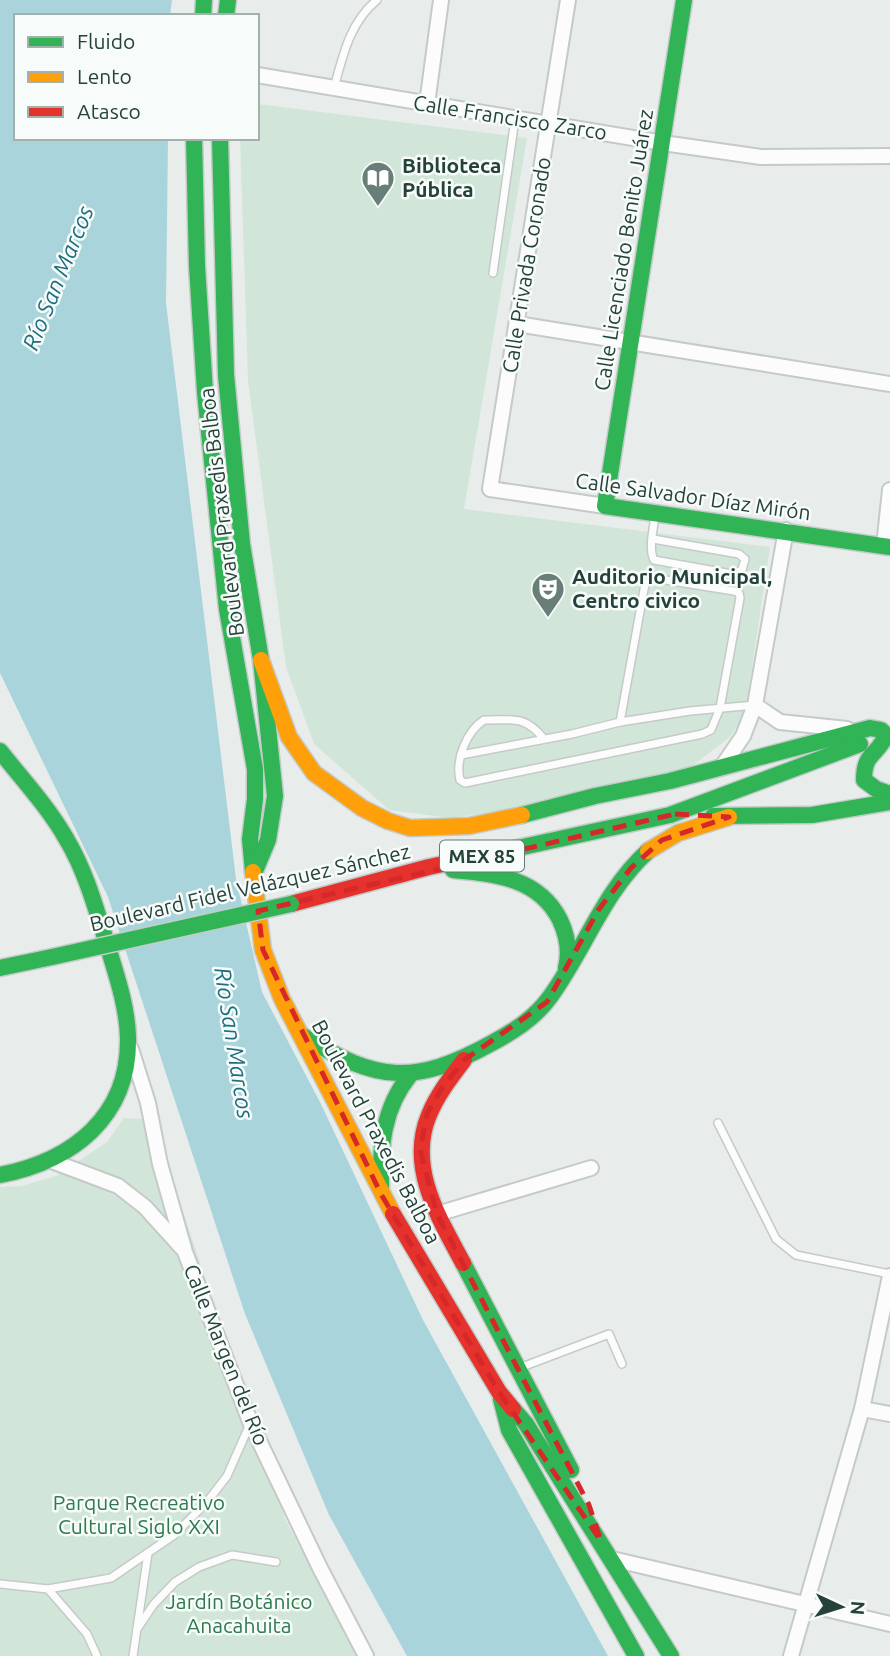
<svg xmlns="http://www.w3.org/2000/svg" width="890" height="1656" viewBox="0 0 890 1656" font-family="Ubuntu,sans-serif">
<rect width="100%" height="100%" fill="#e8edeb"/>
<!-- green -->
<g fill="#d1e6d8">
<polygon points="257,104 527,138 464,509 770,547 745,714 730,737 692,766 551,804 450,818 389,810 314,744 286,667 248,381 240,138 257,138"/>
<polygon points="124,1118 142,1119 157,1133 285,1519 358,1656 0,1656 0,1187 21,1186 56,1176 107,1142"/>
</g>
<!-- water -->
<polygon fill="#a9d4db" points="0,0 172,0 170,16 16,16 16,138 168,138 166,303 236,879 262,992 320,1102 423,1320 608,1656 407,1656 329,1515 245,1314 108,897 0,673"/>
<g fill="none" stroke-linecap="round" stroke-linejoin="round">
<defs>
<g id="lane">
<path d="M334,88C343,55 350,22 377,0"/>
<polyline points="493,273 515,119"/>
<path d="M653,539L739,554L745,559L742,570L732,574L654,560C648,548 654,528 655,514"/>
<path d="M544,739C525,715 513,720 484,720C467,731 455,759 460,780L465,783L702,734L711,730L720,708L740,598L739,593L734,591L653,578L645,584L620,722"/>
<polyline points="461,755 572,734 620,722 690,711 755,705"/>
<polyline points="718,1123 776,1239 796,1255 890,1274"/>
<polyline points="522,1367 609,1334 622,1364"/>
<polyline points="0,1584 48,1589 111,1578 174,1535 207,1502 227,1476 250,1424"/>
<polyline points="48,1589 87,1634 97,1656"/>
<polyline points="137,1629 154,1604 175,1582 199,1567 232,1555 276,1562"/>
<polyline points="133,1656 148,1553"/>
</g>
<g id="street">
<polyline points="568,0 490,489 605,506"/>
<polyline points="257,75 663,143 761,157 890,156"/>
<polyline points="427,104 441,0"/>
<polyline points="517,324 890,384"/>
<polyline points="884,546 890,490"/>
<polyline points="755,705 780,722 847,729"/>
<polyline points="721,768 743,736 755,705 786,530"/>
<polyline points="131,1049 148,1103 160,1164 185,1252 251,1424 320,1568 366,1656"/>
<polyline points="49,1160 118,1186 145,1207 182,1248"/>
<polyline points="437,1214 591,1168"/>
<polyline points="862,1409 890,1414"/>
<polyline points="612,1559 890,1624"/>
<polyline points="791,1656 862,1409 890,1276"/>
</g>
<g id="fast">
<polyline points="684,0 605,506 890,547"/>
<polyline points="203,16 204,0"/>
<polyline points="226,16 228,0"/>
<polyline points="194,138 197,266 205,392 227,609 255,769 255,799 250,839 253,872"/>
<polyline points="220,138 226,375 242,544 261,660 275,796 268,840 255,871"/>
<path d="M0,751C23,780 49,808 67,840C86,872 96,909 107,944C116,974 127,1005 128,1037C130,1117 72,1161 0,1175"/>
<path d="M522,815L595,796L670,781L870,728L881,730L886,735C878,756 864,751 864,780L876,789L890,794"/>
<polyline points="713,816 812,815 890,802"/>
<polyline points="476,857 670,815 860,744"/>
<path d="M453,870C496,874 539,878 560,920C567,935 570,952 566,968"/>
<polyline points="0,968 52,957"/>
<path d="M303,1036C377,1082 414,1086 492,1043C514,1031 535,1018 550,997C585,949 603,892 648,851"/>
<path d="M381,1187C380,1146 383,1108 410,1075"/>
<polyline points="463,1263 571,1470"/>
<polyline points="501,1399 509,1430 636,1656"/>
<polyline points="513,1409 526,1424 671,1656"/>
</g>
<g id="slow">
<polyline points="261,660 289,737 314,773 362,808 388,821 410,828 469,826 522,815"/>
<polyline points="648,851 678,833 729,817"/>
<polyline points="253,872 263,950 282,999 393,1214"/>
</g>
<g id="jam">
<polyline points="291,904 429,867 476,857"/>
<polyline points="393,1214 499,1392 513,1409"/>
<path d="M463,1263C439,1218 407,1167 429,1115C437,1095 451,1077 464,1060"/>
</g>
</defs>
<!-- lane casing -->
<use href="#lane" stroke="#c5cac8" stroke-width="10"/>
<!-- street casing -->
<use href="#street" stroke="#c5cac8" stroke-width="18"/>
<!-- fast casing -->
<use href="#fast" stroke="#c3cbc8" stroke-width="19"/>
<!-- slow casing -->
<use href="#slow" stroke="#c3cbc8" stroke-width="19"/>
<!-- jam casing -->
<use href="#jam" stroke="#c3cbc8" stroke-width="19"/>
<!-- lane -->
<use href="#lane" stroke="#fcfcfc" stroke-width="7"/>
<!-- street -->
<use href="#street" stroke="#fcfcfc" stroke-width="14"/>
<!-- fast -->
<use href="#fast" stroke="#30b455" stroke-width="16"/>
<!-- slow -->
<use href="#slow" stroke="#ff9f0a" stroke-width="16"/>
<!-- jam -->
<use href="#jam" stroke="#e5322d" stroke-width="16"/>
<defs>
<polyline id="fast-bridge" points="52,957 291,904"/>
</defs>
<!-- fast-bridge casing -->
<use href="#fast-bridge" stroke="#c3ccc9" stroke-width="19" stroke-linecap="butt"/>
<!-- fast-bridge -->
<use href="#fast-bridge" stroke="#30b455" stroke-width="16"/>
</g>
<!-- marked area -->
<path fill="none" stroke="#d62828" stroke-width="5" stroke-dasharray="14 9" stroke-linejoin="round" d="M675,814L729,817L662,840L631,868L599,909L547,1002L464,1060L442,1088L427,1114L420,1150L437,1214L589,1505L601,1541L499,1392L381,1194L263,950L258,911Z"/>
<!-- icons -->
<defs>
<symbol id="library-pin" viewBox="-11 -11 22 30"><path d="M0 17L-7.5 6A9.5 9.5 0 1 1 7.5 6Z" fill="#697e78" stroke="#f7fbf9"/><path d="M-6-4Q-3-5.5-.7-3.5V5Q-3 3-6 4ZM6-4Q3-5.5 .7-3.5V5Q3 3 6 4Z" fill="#fff"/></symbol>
<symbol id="theatre-pin" viewBox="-11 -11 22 30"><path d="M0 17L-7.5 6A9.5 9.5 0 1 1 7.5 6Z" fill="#697e78" stroke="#f7fbf9"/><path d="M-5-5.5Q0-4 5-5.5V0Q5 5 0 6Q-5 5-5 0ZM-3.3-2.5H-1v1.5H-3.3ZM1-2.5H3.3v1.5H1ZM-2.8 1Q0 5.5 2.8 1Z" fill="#fff"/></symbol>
</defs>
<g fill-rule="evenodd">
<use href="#library-pin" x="359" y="159" width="38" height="52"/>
<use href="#theatre-pin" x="529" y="570" width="38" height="52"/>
</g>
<g text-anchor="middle" stroke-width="5" stroke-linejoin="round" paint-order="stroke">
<!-- shield labels -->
<rect fill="#f7fbf9" stroke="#637a73" stroke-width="2" x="440" y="840.5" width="84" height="31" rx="5"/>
<g font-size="19" font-weight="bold" fill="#24423a">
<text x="482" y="863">MEX 85</text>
</g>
<!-- street labels -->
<g font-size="21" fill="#24423a" stroke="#f7fbf9">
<text transform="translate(510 118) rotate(9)" y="7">Calle Francisco Zarco</text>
<text transform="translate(624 250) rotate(-81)" y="7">Calle Licenciado Benito Juárez</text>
<text transform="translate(527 265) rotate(-81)" y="7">Calle Privada Coronado</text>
<text transform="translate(693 497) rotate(8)" y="7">Calle Salvador Díaz Mirón</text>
<text transform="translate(222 512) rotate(-97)" y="7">Boulevard Praxedis Balboa</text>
<text transform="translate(250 888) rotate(-13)" y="7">Boulevard Fidel Velázquez Sánchez</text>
<text transform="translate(376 1132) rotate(62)" y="7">Boulevard Praxedis Balboa</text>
<text transform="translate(226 1355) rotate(68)" y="7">Calle Margen del Río</text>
</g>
<!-- poi labels -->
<g font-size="21" font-weight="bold" fill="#24423a" stroke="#f7fbf9" text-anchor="start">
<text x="402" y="173">Biblioteca<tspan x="402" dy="24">Pública</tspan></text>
<text x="572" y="584">Auditorio Municipal,<tspan x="572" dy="24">Centro civico</tspan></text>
</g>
<!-- park labels -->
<g font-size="21" fill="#2d7a4b" stroke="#f7fbf9">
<text x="139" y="1510">Parque Recreativo<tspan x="139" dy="24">Cultural Siglo XXI</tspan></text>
<text x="239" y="1609">Jardín Botánico<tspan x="239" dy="24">Anacahuita</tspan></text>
</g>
<!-- water labels -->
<g font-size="23" font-style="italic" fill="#1c6f80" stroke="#f7fbf9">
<text transform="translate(58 278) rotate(-68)" y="8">Río San Marcos</text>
<text transform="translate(234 1043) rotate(81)" y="8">Río San Marcos</text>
</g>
</g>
<!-- legend -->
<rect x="14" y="14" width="245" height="126" fill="#f7fbf9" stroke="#a3b1ad" stroke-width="2"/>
<rect x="28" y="37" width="35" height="10" fill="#30b455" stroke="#a3b1ad" stroke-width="2"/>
<text x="77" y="49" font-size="21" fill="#24423a">Fluido</text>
<rect x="28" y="72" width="35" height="10" fill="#ff9f0a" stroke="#a3b1ad" stroke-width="2"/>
<text x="77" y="84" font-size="21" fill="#24423a">Lento</text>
<rect x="28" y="107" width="35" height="10" fill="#e5322d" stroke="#a3b1ad" stroke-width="2"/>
<text x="77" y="119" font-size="21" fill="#24423a">Atasco</text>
<!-- north arrow -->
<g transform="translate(841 1607) rotate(94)" stroke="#f7fbf9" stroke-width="5" paint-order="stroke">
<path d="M0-5L12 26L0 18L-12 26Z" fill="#24423a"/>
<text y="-10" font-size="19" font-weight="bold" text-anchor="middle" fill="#24423a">N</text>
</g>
</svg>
